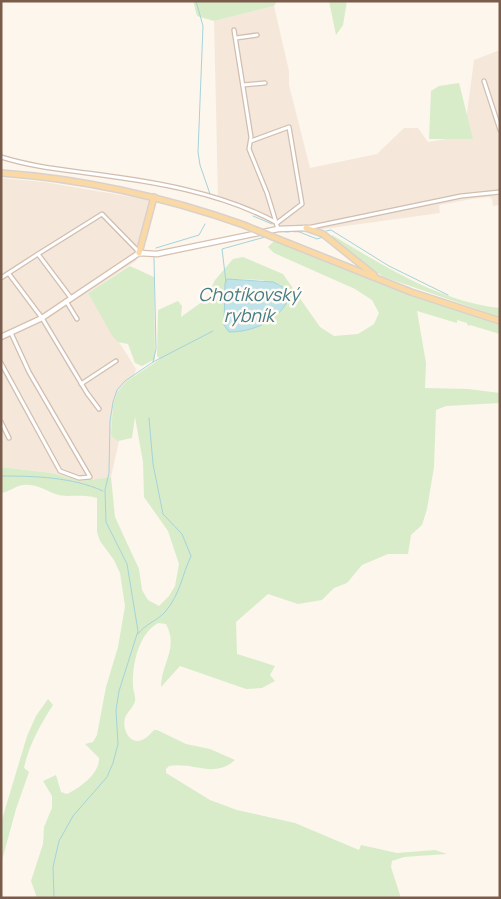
<svg xmlns="http://www.w3.org/2000/svg" width="501" height="899" viewBox="0 0 501 899" font-family="Manrope,sans-serif">
<rect width="100%" height="100%" fill="#fdf6ec"/>
<!-- residential -->
<g fill="#f5e8da">
<polygon points="274,6 289,71 289,85 310,168 377,154 404,128 418,128 428,142 464,136 474,60 500,50 500,205 493,206 492,199 489,197 472,199 439,205 440,213 295,233 218,197 214,21"/>
<polygon points="1,178 44,182 150,200 136,261 88,293 136,369 134,376 127,381 113,406 111,434 113,438 119,441 111,477 81,481 52,473 1,467"/>
</g>
<!-- green -->
<g fill="#d8ecc9" fill-rule="evenodd">
<polygon points="193,1 277,1 274,6 214,21 197,16"/>
<polygon points="329,1 347,1 343,25 336,35"/>
<polygon points="459,83 473,139 429,139 431,91 439,86"/>
<path d="M332,235C383,265 439,302 500,308V317L384,277L369,268L332,238Z"/>
<path d="M275,240L402,291L500,325V334L470,325L468,326L467,323L457,320V323L417,311L426,363L425,388L468,389L500,393V403L446,406L436,410L434,467L427,509L422,525L411,535L408,554H388L362,565L347,583L334,588L322,600L298,604L268,594L236,622L237,654L275,666L270,675L275,681L262,688L246,689L180,666L161,687C161,664 179,648 166,624L158,623C138,634 132,666 133,686C133,691 136,696 135,701C133,708 127,712 125,718C122,729 129,745 142,740C147,738 151,733 154,730H157L186,744L210,749L235,760C213,779 196,762 169,766L166,769V773L210,800L237,810L295,823L359,850L361,845L397,853L435,850L447,854L404,857L392,861L391,867L401,898H37L31,881L43,844L44,827L52,808V796L43,781L56,775L61,792L67,794C80,788 100,773 99,758L85,744L93,742L97,735L106,687L118,647L125,606L120,573L114,560L100,541L97,532V498C86,495 78,496 67,496C50,496 41,483 23,485C15,486 9,492 1,493V467L52,473L81,481L111,477L115,517L139,569L142,590L148,600L159,606L169,596L175,586L179,564L168,531L144,497L143,462L135,417L132,438L118,441L113,438L111,434L113,406L117,393L127,381L160,359L157,356L158,310L178,301L182,306L181,317L206,299L215,280L233,259L243,257L283,274L320,327L334,336L358,334L374,324L379,313L372,300L355,289L274,253L268,247ZM230,279L262,280L281,285L287,300C274,328 251,324 225,327V283Z"/>
<polygon points="130,266 154,277 155,359 142,366 135,363 128,344 118,342 113,337 88,293"/>
<path d="M48,699L53,705C40,725 29,745 24,768L29,772L16,809L1,864V823L27,736L36,716Z"/>
</g>
<!-- water -->
<path fill="#bfe3e8" stroke="#a5d3da" d="M227,279L273,282L283,287L288,300C277,322 252,332 229,332L224,325L225,283Z"/>
<g fill="none" stroke-linecap="round" stroke-linejoin="round">
<!-- stream -->
<g stroke="#a5d3da" stroke-width="1">
<polyline points="196,1 203,26 198,152 200,165 210,194"/>
<polyline points="253,216 272,224"/>
<polyline points="326,231 331,230 389,266 448,295"/>
<polyline points="286,232 297,231 317,239 323,237"/>
<polyline points="156,248 199,235 205,224"/>
<polyline points="226,282 222,249 265,237"/>
<polyline points="153,362 156,349 154,258"/>
<path d="M1,476C35,476 72,477 103,491"/>
<path d="M138,634C145,624 157,621 165,612C180,595 182,575 191,556L182,534L163,514L153,464L149,418"/>
<polyline points="54,898 53,867 59,841 73,816 107,777 113,763 118,744 116,710 119,691 138,631 127,564 106,522 105,490 109,473 110,421 113,402 117,390 125,381 153,362 213,331"/>
</g>
<defs>
<g id="street">
<polyline points="234,30 251,137 249,149 267,193 278,229"/>
<polyline points="236,38 257,35"/>
<polyline points="484,81 500,130"/>
<polyline points="243,85 265,83"/>
<polyline points="251,141 289,127 302,204 277,223"/>
<path d="M1,157C30,166 57,169 87,173C150,181 221,192 277,223"/>
<polyline points="307,228 461,196 500,192"/>
<polyline points="38,254 102,214 139,252"/>
<polyline points="9,274 42,318 87,393 99,409"/>
<polyline points="1,278 38,254 71,298"/>
<polyline points="66,301 77,319"/>
<polyline points="1,363 60,471 79,478 90,477 29,372 11,333"/>
<polyline points="81,384 116,361"/>
<polyline points="1,422 9,438"/>
</g>
<polyline id="secondary" points="1,337 42,318 139,253 157,254 278,229 306,228"/>
<g id="primary">
<path d="M1,173C85,179 165,197 244,225"/>
<polyline points="306,228 323,234 374,275"/>
<polyline points="273,237 411,292 500,321"/>
<polyline points="139,253 154,197"/>
</g>
</defs>
<!-- street casing -->
<use href="#street" stroke="#d1beb0" stroke-width="5.5"/>
<!-- secondary casing -->
<use href="#secondary" stroke="#d6c0b0" stroke-width="7"/>
<!-- primary casing -->
<use href="#primary" stroke="#dad1cd" stroke-width="8"/>
<!-- street -->
<use href="#street" stroke="#fff" stroke-width="3"/>
<!-- secondary -->
<use href="#secondary" stroke="#fff" stroke-width="4.5"/>
<!-- primary -->
<use href="#primary" stroke="#fbd9a5" stroke-width="5"/>
<defs>
<polyline id="primary-bridge" points="244,225 273,237"/>
</defs>
<!-- primary-bridge casing -->
<use href="#primary-bridge" stroke="#dad1cd" stroke-width="8" stroke-linecap="butt"/>
<!-- primary-bridge -->
<use href="#primary-bridge" stroke="#fbd9a5" stroke-width="5"/>
</g>
<g text-anchor="middle" stroke-width="5" stroke-linejoin="round" paint-order="stroke">
<!-- water labels -->
<g font-size="18" font-style="italic" fill="#437c86" stroke="#fffaf3">
<text x="249" y="301">Chotíkovský<tspan x="249" dy="21">rybník</tspan></text>
</g>
</g>
<!-- border -->
<rect width="501" height="899" fill="none" stroke="#7a5c4d" stroke-width="5"/>
</svg>
